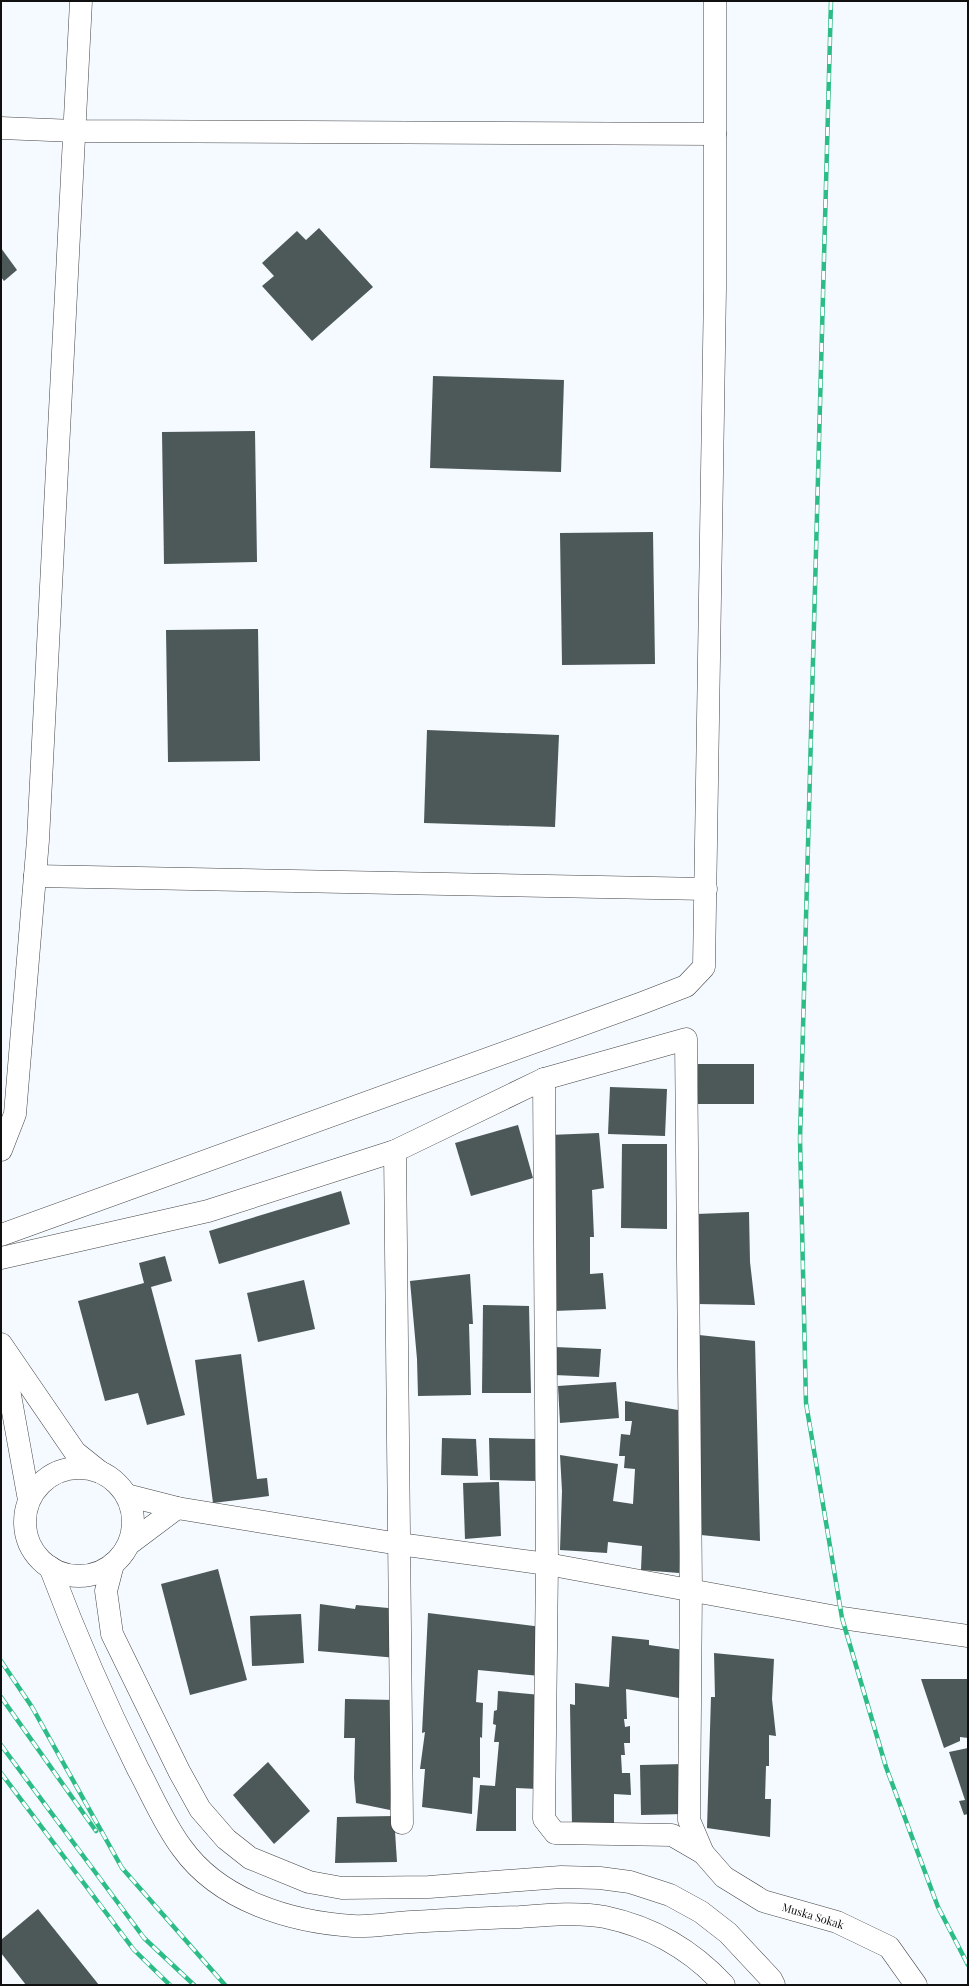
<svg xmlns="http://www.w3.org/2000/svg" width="969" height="1986" viewBox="0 0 969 1986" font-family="'Playfair Display',serif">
<rect width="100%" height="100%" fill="#f4faff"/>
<!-- building -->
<g fill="#4d5859">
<polygon points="319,228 373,287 312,341 262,286 274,276 262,263 297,231 306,240"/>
<polygon points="1,248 17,270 4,281 1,277"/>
<polygon points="433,376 564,380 561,472 430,468"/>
<polygon points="255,431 257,562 164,564 162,432"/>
<polygon points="653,532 655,664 562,665 560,533"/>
<polygon points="258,629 260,761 168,762 166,630"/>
<polygon points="427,730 559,735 555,827 424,823"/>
<rect x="698" y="1064" width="56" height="40"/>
<polygon points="610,1087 667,1089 665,1136 608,1134"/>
<polygon points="518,1125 533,1178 471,1196 455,1143"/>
<polygon points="599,1133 604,1188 592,1190 594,1237 590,1237 590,1274 603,1273 606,1309 554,1311 549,1135"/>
<polygon points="622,1144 667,1144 667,1229 621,1228"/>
<polygon points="341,1191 350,1224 219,1264 209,1231"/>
<polygon points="749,1212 750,1262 755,1305 697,1304 696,1214"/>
<polygon points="165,1256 172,1281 151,1287 185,1415 147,1425 138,1393 105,1401 78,1301 144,1283 139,1263"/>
<polygon points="470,1274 473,1324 469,1324 471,1395 418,1396 417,1359 410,1281"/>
<polygon points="304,1280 315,1329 258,1342 247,1293"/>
<polygon points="483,1305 529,1306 531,1393 482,1393"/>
<polygon points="699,1335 755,1341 760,1541 701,1535"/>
<polygon points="555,1347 601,1349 599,1377 554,1375"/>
<polygon points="241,1354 257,1479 267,1478 269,1496 213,1503 195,1360"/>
<polygon points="616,1382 619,1418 560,1423 558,1386"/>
<polygon points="625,1401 678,1410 682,1509 679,1573 641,1570 642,1546 608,1542 607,1553 560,1550 562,1491 560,1455 618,1464 613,1501 633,1504 635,1469 624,1468 625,1456 619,1456 621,1434 630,1435 632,1421 625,1421"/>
<polygon points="442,1438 476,1439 478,1476 441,1475"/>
<polygon points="489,1438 537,1439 537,1481 490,1480"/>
<polygon points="499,1482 501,1536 465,1539 463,1483"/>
<polygon points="218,1569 247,1680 190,1695 161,1584"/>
<polygon points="320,1604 355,1609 356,1605 399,1609 397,1658 318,1651"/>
<polygon points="428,1613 542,1627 540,1676 478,1670 476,1702 483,1703 482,1738 480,1737 480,1778 473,1777 472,1814 422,1807 425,1769 420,1769 425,1732 422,1733"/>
<polygon points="301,1614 304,1663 252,1666 250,1616"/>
<polygon points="612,1636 649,1640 649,1645 684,1650 685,1699 626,1689 627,1719 624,1719 625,1727 630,1726 630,1743 624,1743 625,1755 621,1755 622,1773 630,1773 631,1795 614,1794 614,1827 572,1826 570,1704 575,1705 575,1683 609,1687"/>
<polygon points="714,1653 774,1659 772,1699 776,1736 769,1735 769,1766 766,1766 765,1799 771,1799 770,1837 707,1828 711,1697 715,1697"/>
<polygon points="921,1679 968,1679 968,1738 960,1737 960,1741 944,1748"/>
<polygon points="498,1691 541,1695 538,1789 516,1788 516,1831 476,1831 480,1785 495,1786 499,1742 494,1742 496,1725 493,1724 494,1711 497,1710"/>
<polygon points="345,1699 396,1700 390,1810 356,1803 354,1778 355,1738 344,1738"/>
<polygon points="968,1748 968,1814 964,1815 959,1801 965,1800 949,1752"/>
<polygon points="268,1762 310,1811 274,1844 233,1795"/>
<polygon points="684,1764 685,1814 641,1815 640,1765"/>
<polygon points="394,1816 397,1862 335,1863 337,1817"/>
<polygon points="38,1909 99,1985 26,1985 1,1953 1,1940"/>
</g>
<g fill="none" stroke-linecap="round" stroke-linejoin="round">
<defs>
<g id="street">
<polyline points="1,128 75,131 715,134"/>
<polyline points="35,876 706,889"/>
<polyline points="544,1079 547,1564 544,1819 555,1833 672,1835 703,1853"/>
<polyline points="1,1150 15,1114 38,840 81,1"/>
<polyline points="395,1151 402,1823"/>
<polyline points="1,1235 642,1003 686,986 704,967 715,288 715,1"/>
<polyline points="1,1258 208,1211 395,1151 544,1079 686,1039 691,1589 689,1820 703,1853 724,1877 763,1901 837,1922 889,1947 916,1985"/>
<polyline points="1,1344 75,1452 100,1472"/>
<polyline points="2,1351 29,1500"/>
<circle cx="79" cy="1522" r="54"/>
<polyline points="126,1495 177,1508 129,1544"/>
<polyline points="177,1508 399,1544 547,1564 842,1618 968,1636"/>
<polyline points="113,1564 106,1591 112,1634 179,1771 200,1809 226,1839 250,1858 309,1882 342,1888 429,1887 561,1877 600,1878 630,1882 670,1895 701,1912 728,1933 771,1979 774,1985"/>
<path d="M50,1567C76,1636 105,1703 138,1769C152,1795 164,1824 182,1848C220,1901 291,1922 353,1926C372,1927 392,1923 411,1922C447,1920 484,1918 520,1917C546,1915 579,1912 605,1917C652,1927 692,1950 724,1985"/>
</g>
</defs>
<!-- street casing -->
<use href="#street" stroke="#434343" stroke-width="23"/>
<!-- street -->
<use href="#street" stroke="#fff" stroke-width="22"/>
<defs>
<g id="rail">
<polyline points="831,1 800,1139 806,1403 842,1618 886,1767 938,1907 968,1965"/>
<polyline points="1,1661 32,1707 122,1868 225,1985"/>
<polyline points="1,1697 96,1831"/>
<polyline points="1,1745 144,1938 194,1985"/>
<polyline points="1,1773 134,1950 170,1985"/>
</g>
</defs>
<!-- rail casing -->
<use href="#rail" stroke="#2cbd86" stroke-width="4.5"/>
<!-- rail -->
<use href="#rail" stroke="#fff" stroke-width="3" stroke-dasharray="9" stroke-linecap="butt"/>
</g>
<g text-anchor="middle" stroke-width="4" stroke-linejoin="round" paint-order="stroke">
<!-- street labels -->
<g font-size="11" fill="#101010" stroke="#fff">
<text transform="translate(813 1916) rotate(17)" y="4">Muska Sokak</text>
</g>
</g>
<!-- border -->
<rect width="969" height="1986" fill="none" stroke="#101010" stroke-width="4"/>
</svg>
